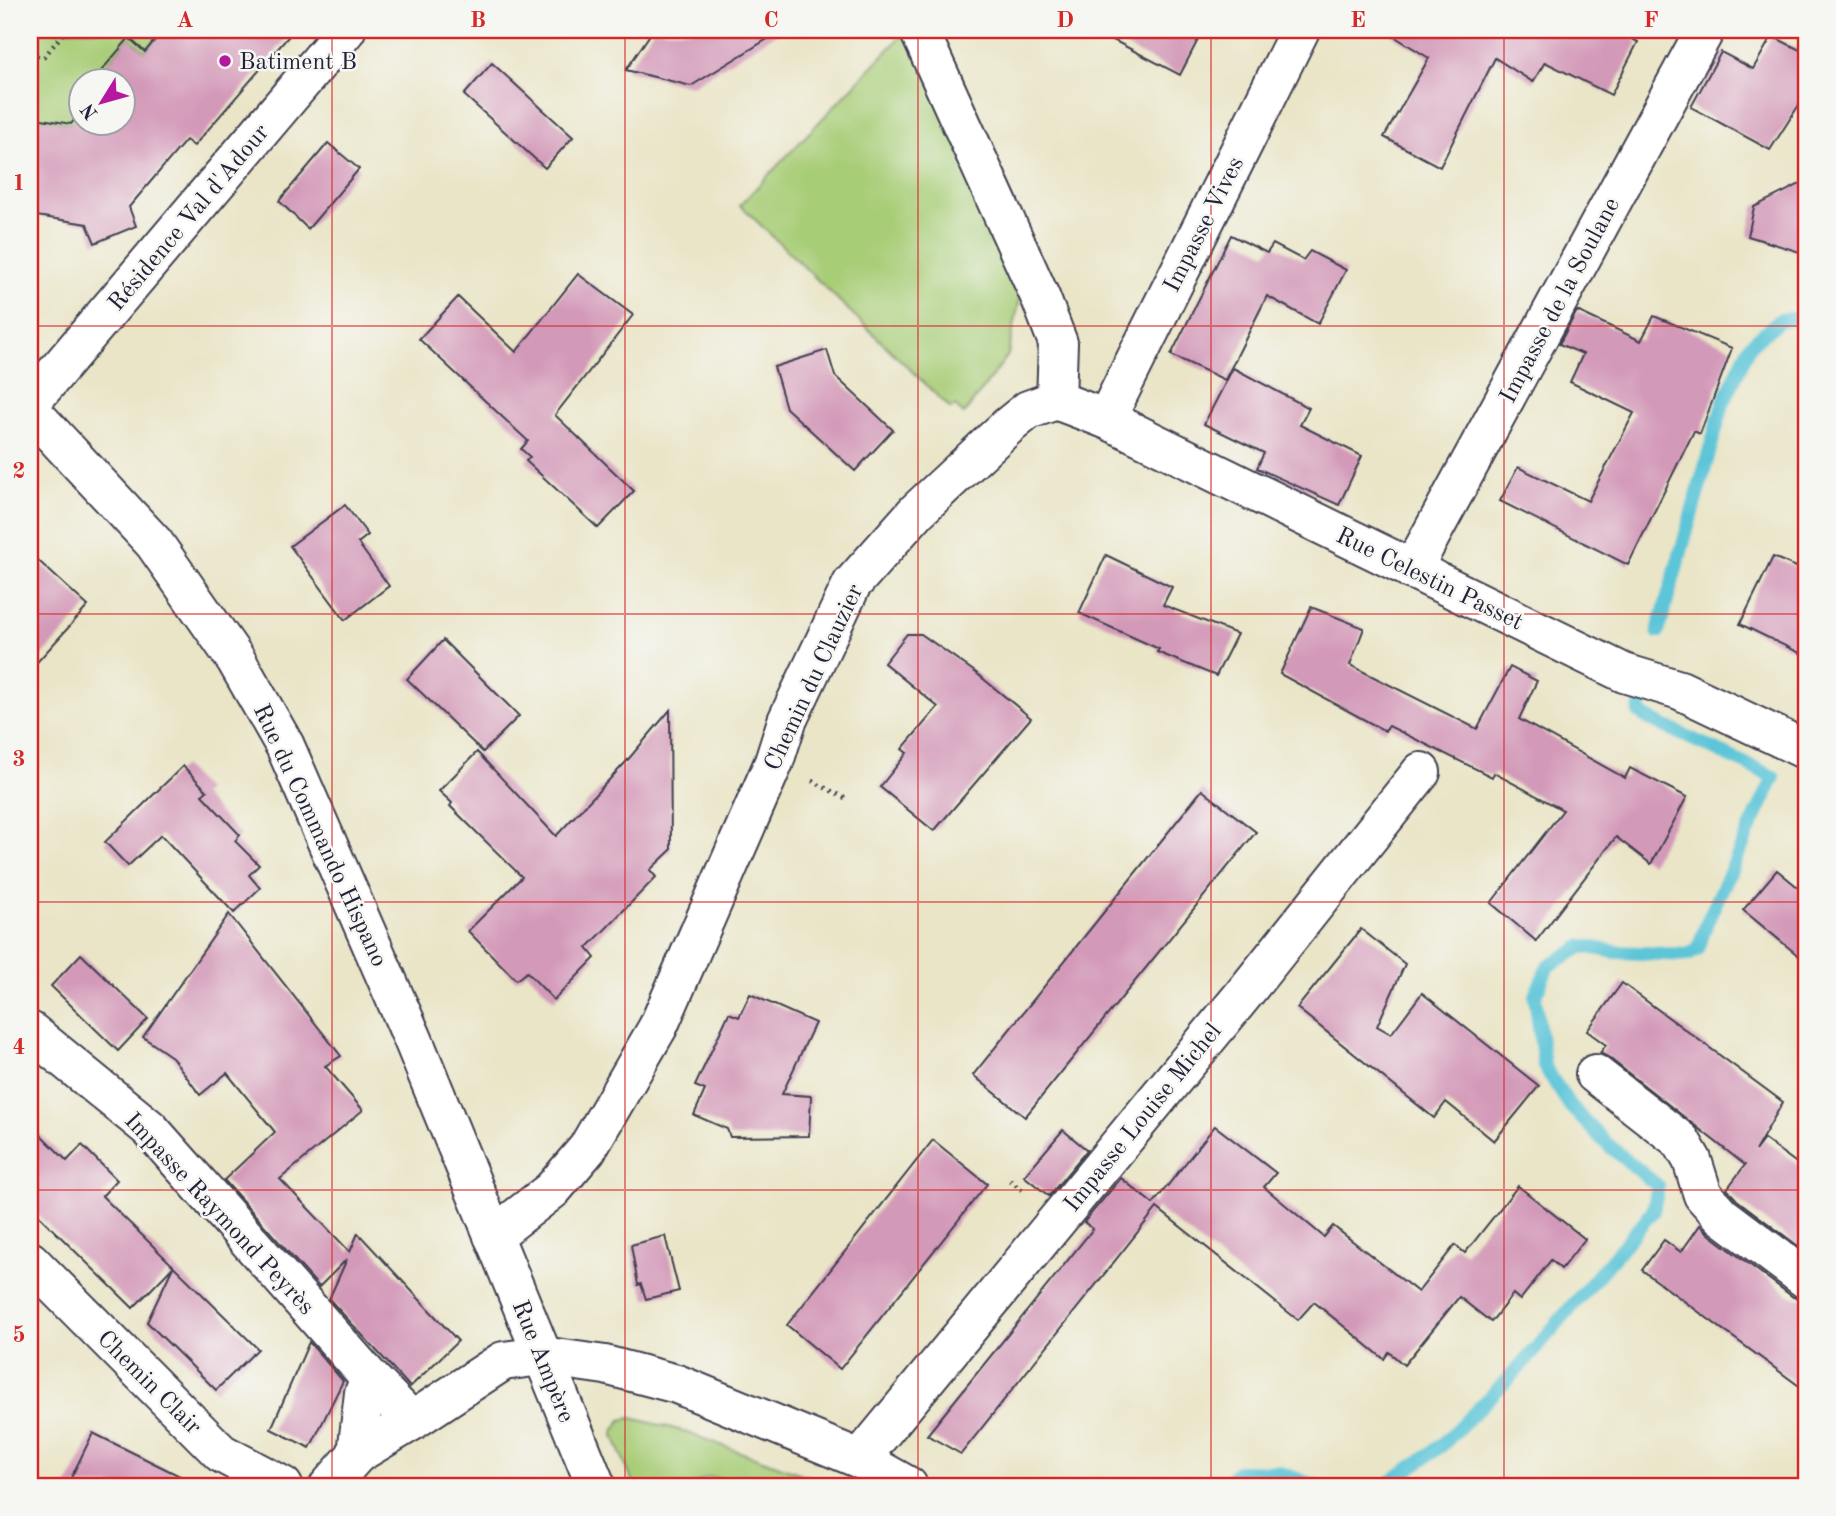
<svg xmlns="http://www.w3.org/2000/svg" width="1836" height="1516" viewBox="0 0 1836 1516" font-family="'Old Standard TT',serif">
<rect width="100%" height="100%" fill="#f6f6f2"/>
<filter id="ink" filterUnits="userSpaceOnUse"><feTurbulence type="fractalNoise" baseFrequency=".0143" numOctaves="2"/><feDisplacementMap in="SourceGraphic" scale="14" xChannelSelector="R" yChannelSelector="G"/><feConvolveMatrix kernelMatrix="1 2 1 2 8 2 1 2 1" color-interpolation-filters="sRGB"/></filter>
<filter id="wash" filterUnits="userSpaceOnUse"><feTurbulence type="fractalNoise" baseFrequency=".00686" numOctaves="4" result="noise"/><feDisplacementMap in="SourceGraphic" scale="28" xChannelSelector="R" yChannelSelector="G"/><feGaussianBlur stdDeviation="1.57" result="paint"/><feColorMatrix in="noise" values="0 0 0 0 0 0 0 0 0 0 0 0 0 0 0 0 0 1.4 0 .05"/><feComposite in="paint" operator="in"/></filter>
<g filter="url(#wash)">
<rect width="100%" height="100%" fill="#eae5c7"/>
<!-- green -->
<g fill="#a8cd77" stroke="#657859" stroke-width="2">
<polygon points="30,30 163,30 145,52 129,38 102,70 110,78 108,80 80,80 80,114 72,124 31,118 30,128"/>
<polygon points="907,30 1021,294 1008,355 964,414 955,406 951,409 740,205"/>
<polygon points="632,1418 679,1430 813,1478 808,1486 753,1486 709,1477 690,1486 634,1486 613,1433 621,1420"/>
</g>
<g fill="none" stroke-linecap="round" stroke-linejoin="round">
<!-- stream -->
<g stroke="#5cc5d8" stroke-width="14">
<polyline points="1658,632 1723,404 1750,345 1780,320 1806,318"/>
<polyline points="1222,1486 1239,1471 1278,1472 1316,1486"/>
<polyline points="1385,1486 1441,1446 1519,1368 1653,1211 1658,1186 1606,1143 1570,1106 1544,1066 1535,996 1548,966 1583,946 1616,952 1688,955 1698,949 1707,922 1774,777 1649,719 1639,712 1641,702"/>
</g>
</g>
<g id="blocks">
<!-- building -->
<g fill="#d399b8">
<polygon points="163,30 294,30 194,146 186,140 129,207 136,226 95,243 87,224 30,215 30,117 71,124 80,113 80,122 122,122 122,80 108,80 110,78 101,71 129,38 145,52"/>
<polygon points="653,30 782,30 691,86 626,70"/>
<polygon points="1094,30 1203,30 1180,75"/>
<polygon points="1384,30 1615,30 1638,42 1611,95 1545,62 1533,82 1495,58 1440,167 1384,137 1429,58"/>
<polygon points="1772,36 1806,53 1806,94 1770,150 1691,107 1721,52 1753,69"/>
<polygon points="492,63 573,137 545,168 464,95"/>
<polygon points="328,143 359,169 308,229 279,201"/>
<polygon points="1806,181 1806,254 1748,236 1754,207"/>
<polygon points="1231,235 1267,253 1273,244 1303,260 1310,251 1346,270 1318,324 1267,296 1225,380 1171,355"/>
<polygon points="578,274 633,315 555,415 634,491 598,528 526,461 530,457 521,449 528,441 419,339 458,297 516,352"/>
<polygon points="1577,311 1641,341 1654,316 1732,348 1700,434 1694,431 1628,565 1500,501 1518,467 1588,501 1634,413 1570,382 1583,354 1559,344"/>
<polygon points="827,350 835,376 893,430 855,471 786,408 774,367"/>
<polygon points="1233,368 1309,408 1300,425 1362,456 1339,505 1257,468 1264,453 1204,424"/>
<polygon points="345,505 368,535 358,543 389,586 345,620 290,546"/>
<polygon points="30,553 88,606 30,670"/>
<polygon points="1106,555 1172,587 1163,605 1237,634 1216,676 1157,652 1159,649 1079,613"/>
<polygon points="1773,557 1806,571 1806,656 1740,624"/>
<polygon points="1311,607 1364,628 1350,665 1477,729 1510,667 1537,681 1519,719 1625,778 1630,768 1687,797 1651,864 1616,837 1536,941 1491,903 1563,810 1494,773 1492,777 1389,726 1385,731 1280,674"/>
<polygon points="907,634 921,634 975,672 1031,718 934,831 880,787 907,753 902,749 938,707 884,663"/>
<polygon points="443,640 519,716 483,752 407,679"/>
<polygon points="670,710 671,850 650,870 656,877 587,948 595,958 554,1000 527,972 516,980 468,931 522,877 450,806 452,803 439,791 477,752 556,836 626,762"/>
<polygon points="183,766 207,791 202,795 240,835 235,841 259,865 249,875 260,888 234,913 161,835 128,866 105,842"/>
<polygon points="1202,790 1256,832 1025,1117 973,1075"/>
<polygon points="1777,870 1806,894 1806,962 1743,910"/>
<polygon points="229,914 341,1056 325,1066 363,1110 280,1179 350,1252 358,1233 458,1341 410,1387 329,1299 347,1259 319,1287 224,1180 275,1132 227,1073 200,1095 172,1057 143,1037"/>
<polygon points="1361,929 1405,964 1377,1026 1391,1034 1422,993 1539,1086 1494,1141 1446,1102 1434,1118 1297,1008"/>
<polygon points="81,954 148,1019 118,1051 51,986"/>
<polygon points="1622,983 1783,1102 1755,1151 1764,1139 1806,1170 1806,1252 1737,1200 1727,1189 1745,1165 1608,1057 1600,1053 1606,1045 1587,1031"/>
<polygon points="750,994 815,1023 782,1094 811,1096 809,1136 730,1137 727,1129 694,1115 705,1090 695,1086 729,1013 739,1017"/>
<polygon points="30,1124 67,1161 82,1145 117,1180 102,1196 258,1349 216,1390 147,1322 173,1267 133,1308 30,1207"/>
<polygon points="1215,1126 1276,1173 1264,1187 1324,1237 1333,1226 1418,1292 1455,1245 1465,1253 1518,1186 1585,1239 1561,1269 1551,1260 1520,1300 1513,1294 1491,1322 1459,1297 1404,1365 1389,1352 1384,1359 1314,1302 1298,1320 1157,1208 961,1454 927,1435 1093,1229 1084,1222 1121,1178 1153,1204"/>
<polygon points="1063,1130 1087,1150 1049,1196 1024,1176"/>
<polygon points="933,1140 987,1184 840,1369 787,1325"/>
<polygon points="1700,1225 1709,1234 1793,1297 1806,1300 1806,1391 1642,1270 1664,1240 1681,1252"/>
<polygon points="665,1236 679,1291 646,1299 641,1284 638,1285 631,1245"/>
<polygon points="309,1342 343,1381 310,1448 271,1429"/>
<polygon points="93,1433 200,1486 67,1486"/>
</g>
</g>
</g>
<g filter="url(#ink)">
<use href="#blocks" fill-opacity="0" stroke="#403f50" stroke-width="2"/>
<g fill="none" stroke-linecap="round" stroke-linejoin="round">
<defs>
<g id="minor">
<polyline points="919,30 1041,299 1058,343 1056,400"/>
<polyline points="1056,400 1106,419 1624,673 1680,690 1806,750"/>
<polyline points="30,403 346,30"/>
<polyline points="30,410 154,543 236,660 285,746 412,1037 596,1486"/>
<polyline points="1106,419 1300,30"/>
<polyline points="1412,570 1705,30"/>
<polyline points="30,1031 150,1129 370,1378 412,1421"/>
<polyline points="1595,1074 1681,1141 1692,1160 1703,1195 1722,1216 1806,1279"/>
<polyline points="493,1236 552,1190 587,1149 658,1027 774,762 787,721 852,584 917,511 1007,427 1028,410 1056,400"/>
<polyline points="30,1261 221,1453 283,1486"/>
<polyline points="357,1454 364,1393 370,1378"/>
<polyline points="860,1459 1243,995 1421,772"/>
<polyline points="329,1486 357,1454 412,1421 503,1361 542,1356 605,1365 677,1384 860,1459 908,1486"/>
</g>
</defs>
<!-- minor casing -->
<use href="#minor" stroke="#403f50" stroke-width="42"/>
<!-- path -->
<g stroke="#403f50" stroke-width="4.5" stroke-dasharray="2 5" stroke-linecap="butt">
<polyline points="30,55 44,57 66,30"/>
<polyline points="812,781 845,798"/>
<polyline points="1010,1180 1025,1193"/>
</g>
<!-- minor -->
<use href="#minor" stroke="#fff" stroke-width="38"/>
</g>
</g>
<!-- grid -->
<path fill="none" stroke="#d62828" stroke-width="2" stroke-opacity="0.55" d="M332,30V1486M625,30V1486M918,30V1486M1211,30V1486M1504,30V1486M30,326H1806M30,614H1806M30,902H1806M30,1190H1806"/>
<!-- markers -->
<circle fill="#b5179e" stroke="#f6f6f2" stroke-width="2.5" cx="225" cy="61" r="7"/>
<g text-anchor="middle" stroke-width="5" stroke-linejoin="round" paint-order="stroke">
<!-- poi labels -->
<g font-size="24" fill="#22223b" stroke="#f6f6f2" text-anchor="start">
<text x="239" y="69">Batiment B</text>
</g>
<!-- street labels -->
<g font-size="24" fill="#22223b" stroke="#f6f6f2">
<text transform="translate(188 217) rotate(-50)" y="8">Résidence Val d'Adour</text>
<text transform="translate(1203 224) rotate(-63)" y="8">Impasse Vives</text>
<text transform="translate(1559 300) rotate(-62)" y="8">Impasse de la Soulane</text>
<text transform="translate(1430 578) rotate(26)" y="8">Rue Celestin Passet</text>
<text transform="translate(813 677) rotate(-65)" y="8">Chemin du Clauzier</text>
<text transform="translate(321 835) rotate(65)" y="8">Rue du Commando Hispano</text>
<text transform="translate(1142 1117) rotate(-51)" y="8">Impasse Louise Michel</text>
<text transform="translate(220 1213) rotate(47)" y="8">Impasse Raymond Peyrès</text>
<text transform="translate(544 1361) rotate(68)" y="8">Rue Ampère</text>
<text transform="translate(150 1382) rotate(45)" y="8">Chemin Clair</text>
</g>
</g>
<!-- margin -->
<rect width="1836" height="1516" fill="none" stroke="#f6f6f2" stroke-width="77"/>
<!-- north arrow -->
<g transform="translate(102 102) rotate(233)"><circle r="33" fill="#f6f6f2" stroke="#a1a1a9" stroke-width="2"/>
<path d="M0-5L12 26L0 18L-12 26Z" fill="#b5179e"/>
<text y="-10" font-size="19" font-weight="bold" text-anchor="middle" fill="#22223b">N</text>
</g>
<rect x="38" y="38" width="1760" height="1440" fill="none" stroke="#d62828" stroke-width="2.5"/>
<g font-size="23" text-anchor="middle" font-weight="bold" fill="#d62828">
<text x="185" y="27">A</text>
<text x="478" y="27">B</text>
<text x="771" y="27">C</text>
<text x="1065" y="27">D</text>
<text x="1358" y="27">E</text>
<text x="1651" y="27">F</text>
<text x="19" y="190">1</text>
<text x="19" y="478">2</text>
<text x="19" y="766">3</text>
<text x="19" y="1054">4</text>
<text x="19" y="1342">5</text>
</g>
</svg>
